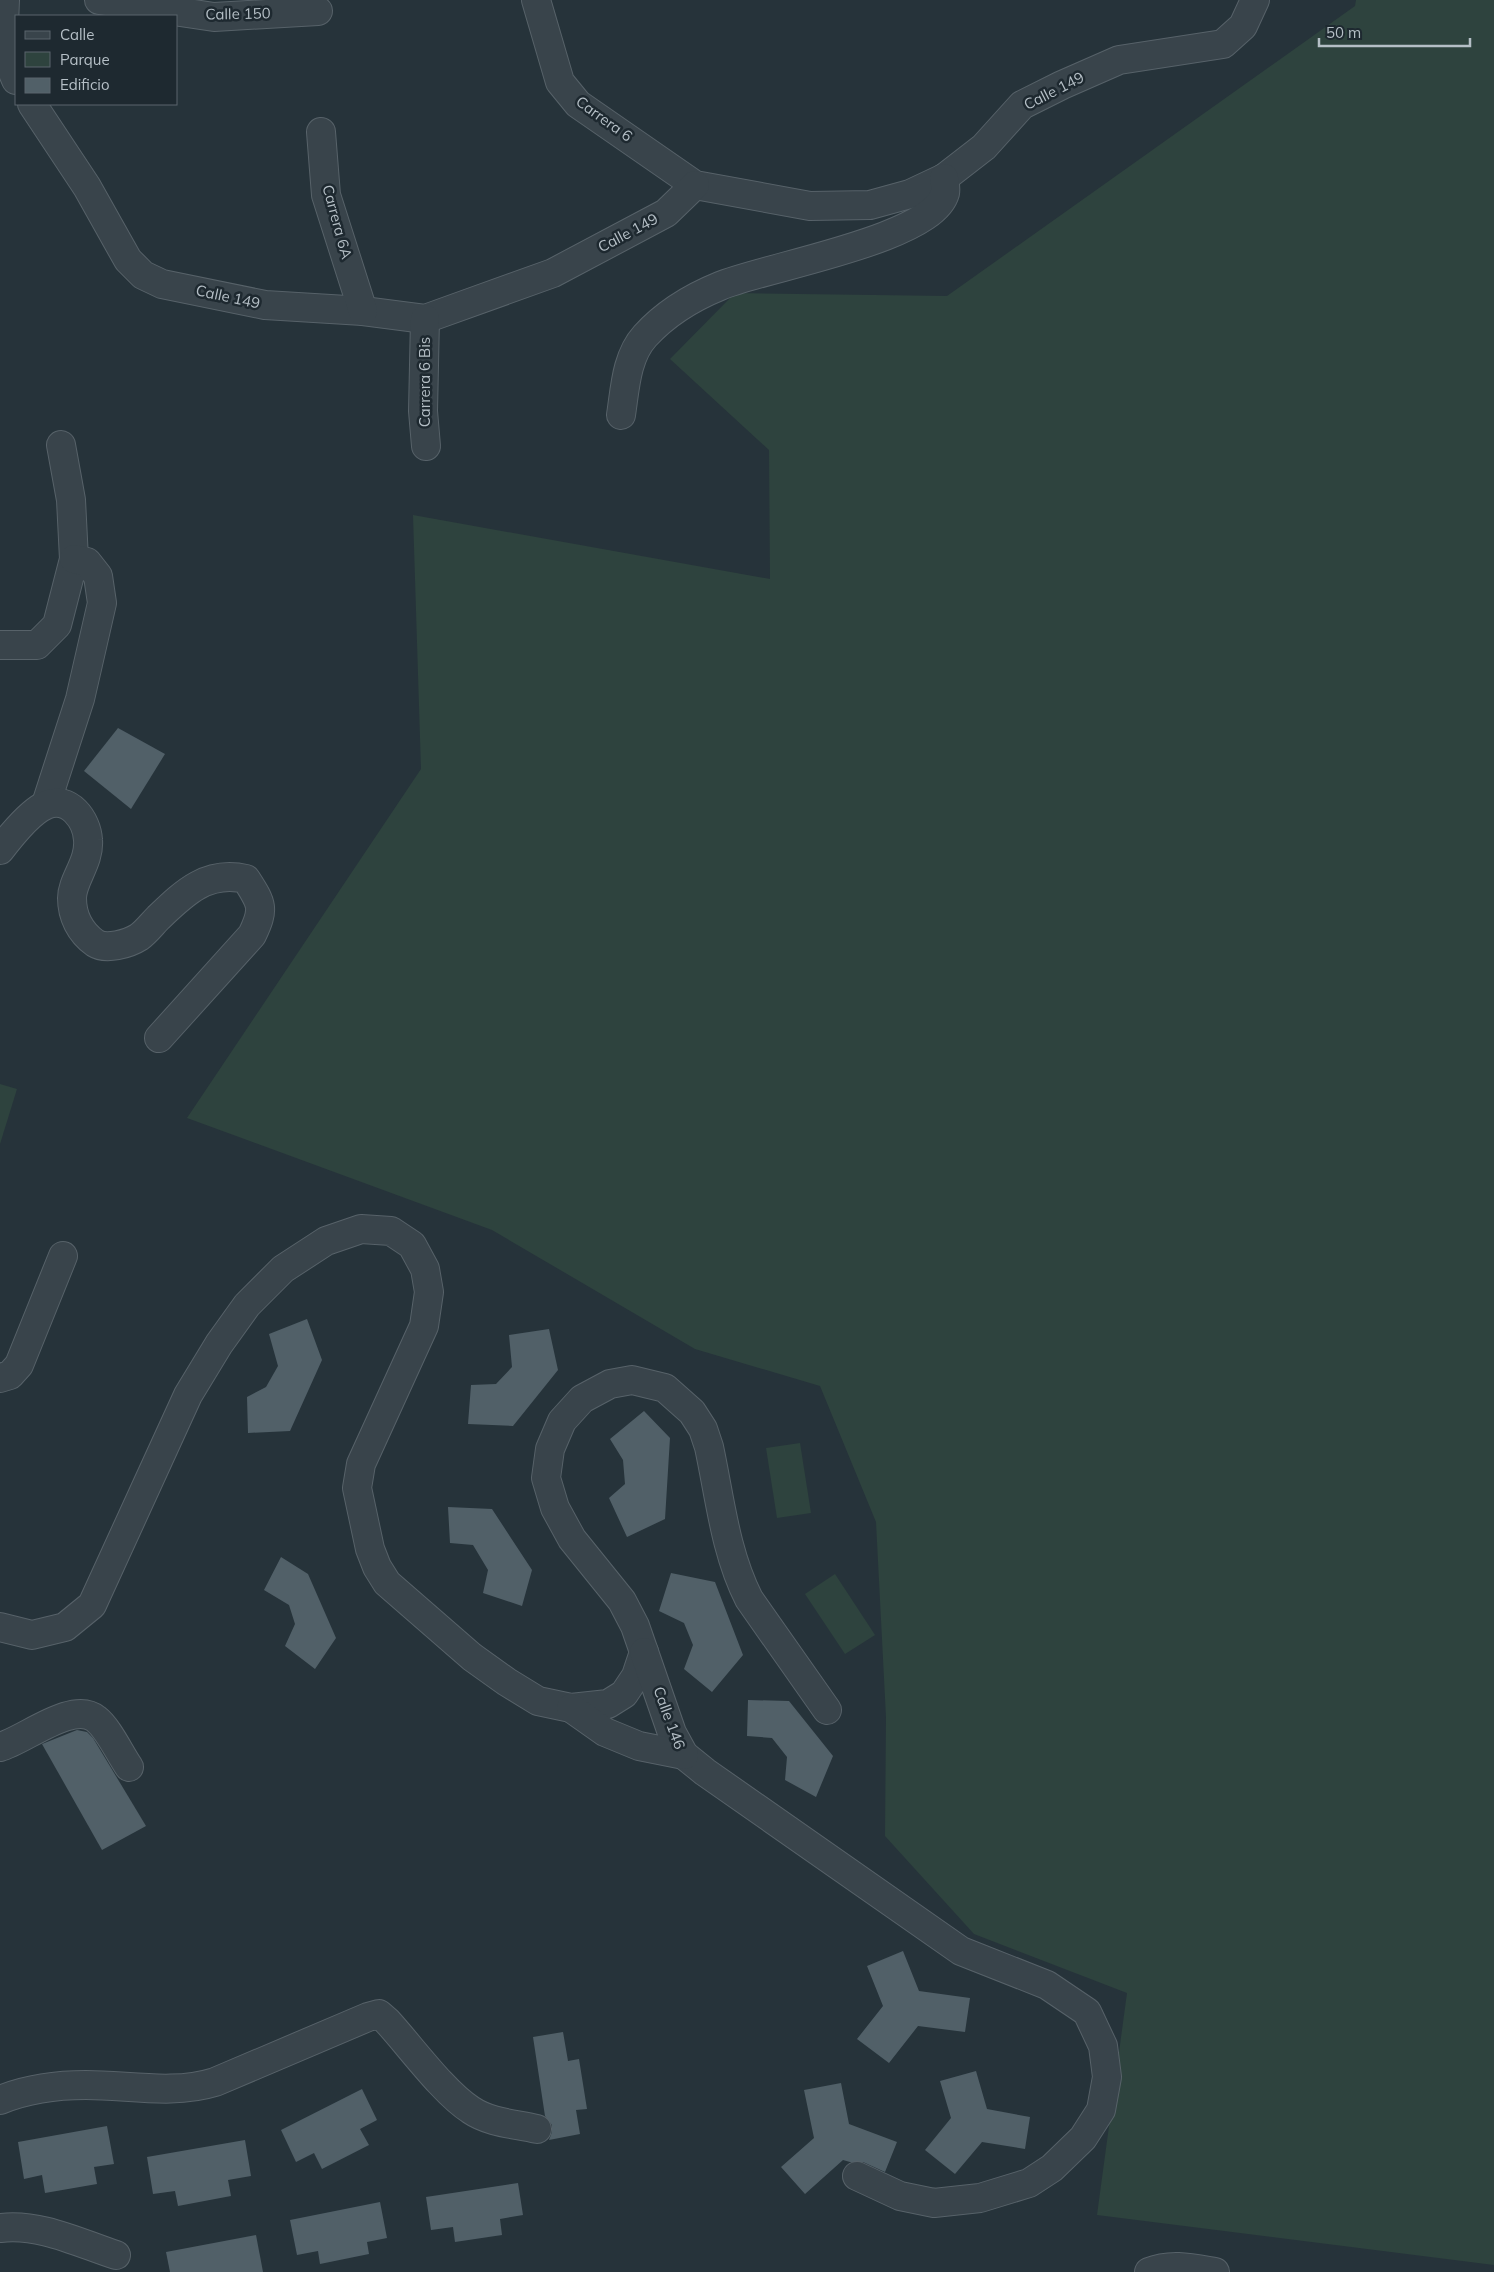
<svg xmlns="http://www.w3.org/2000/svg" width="1494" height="2272" viewBox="0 0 1494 2272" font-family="Mulish,sans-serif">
<rect width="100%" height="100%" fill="#26333a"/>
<!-- green -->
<g fill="#2e433e">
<polygon points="1356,0 1494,0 1494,2265 1097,2215 1127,1993 974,1934 885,1836 886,1717 876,1522 820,1386 695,1349 492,1230 187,1118 421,769 413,515 770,579 769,450 670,359 735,293 947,296 1355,6"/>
<polygon points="0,1084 17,1089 0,1144"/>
<polygon points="800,1443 811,1513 777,1518 766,1448"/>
<polygon points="835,1574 875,1635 845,1654 805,1594"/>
</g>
<!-- building -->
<g fill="#516068">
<polygon points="118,728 165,754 131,809 84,771"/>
<polygon points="307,1319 322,1360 290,1431 248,1433 247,1397 266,1387 278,1366 269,1334"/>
<polygon points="549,1329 558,1370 513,1426 468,1424 471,1385 496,1384 512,1367 509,1335"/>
<polygon points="644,1411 670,1438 665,1519 627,1537 609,1498 625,1484 623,1460 610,1439"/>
<polygon points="448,1507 492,1509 532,1570 522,1606 483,1593 488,1570 473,1545 450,1543"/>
<polygon points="281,1557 308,1574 336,1638 315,1669 285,1646 295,1624 289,1605 264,1590"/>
<polygon points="671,1573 715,1582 743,1655 712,1692 684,1669 693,1645 684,1623 659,1611"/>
<polygon points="748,1700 789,1701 833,1756 816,1797 785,1780 787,1757 772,1738 747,1736"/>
<polygon points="77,1730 87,1732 93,1738 146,1826 102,1850 42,1744"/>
<polygon points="903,1951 919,1991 970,1998 965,2032 918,2026 889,2063 857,2039 883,2006 867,1966"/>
<polygon points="563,2032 568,2061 579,2059 587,2109 576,2110 580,2134 549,2140 552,2132 552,2125 545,2116 533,2037"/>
<polygon points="976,2071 987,2109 1030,2117 1025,2149 982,2142 955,2174 925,2150 951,2118 940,2081"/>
<polygon points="841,2083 849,2124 897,2142 885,2172 863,2162 850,2162 843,2160 805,2194 781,2167 814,2138 804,2090"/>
<polygon points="362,2089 377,2120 360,2129 369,2145 322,2169 314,2153 296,2162 281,2130"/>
<polygon points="107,2126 114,2164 94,2167 97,2184 45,2193 42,2175 24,2179 18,2142"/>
<polygon points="245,2140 251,2176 228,2180 231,2196 178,2206 175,2191 153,2194 147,2157"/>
<polygon points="518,2183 523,2215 500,2219 502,2235 455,2242 453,2227 431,2230 426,2197"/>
<polygon points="380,2202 387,2238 367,2242 369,2254 320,2264 318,2251 297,2255 290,2220"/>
<polygon points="256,2235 263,2272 170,2272 166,2252"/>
</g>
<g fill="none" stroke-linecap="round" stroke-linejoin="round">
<defs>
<g id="minor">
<polyline points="5,0 3,49 16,80"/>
<polyline points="99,0 214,17 318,11"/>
<polyline points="536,0 560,82 578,104 695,185 810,206 870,205 910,194 944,178 984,147 1022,105 1062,85 1119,60 1223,44 1243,26 1255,0"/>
<polyline points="32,104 87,187 128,260 143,275 162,284 265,305 363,311 425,319 553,273 666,213 695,185"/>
<polyline points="321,132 326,195 363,311"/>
<polyline points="425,319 423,411 426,446"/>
<path d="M621,415C625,389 626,357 645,336C665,314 693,297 720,286C764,267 932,240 945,193C946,188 945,183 944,178"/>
<polyline points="0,645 37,645 57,625 74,559 71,500 61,445"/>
<polyline points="46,804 80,699 102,603 98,576 87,562 74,559"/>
<path d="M0,850C10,837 31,811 46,805C69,795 87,820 88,840C90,862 72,880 72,898C72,916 80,932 95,943C106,950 128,944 139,937C146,932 152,924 158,918C184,893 207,870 246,879C262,904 265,908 252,935L159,1038"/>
<polyline points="0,1378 10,1375 19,1365 63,1256"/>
<path d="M0,1627L32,1635L65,1627L92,1605L188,1395L219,1344L247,1305L283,1269L326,1241L361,1229L391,1231L412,1245L425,1269L429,1292L424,1326L361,1464L357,1488L370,1549L377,1567L387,1583L472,1657L507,1682L538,1701L571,1708L608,1704L624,1694L636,1676L644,1652L635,1626L622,1601L572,1539L555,1508L546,1478L550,1449L562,1421L582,1399L610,1384L632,1380L665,1388L692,1412L703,1429L709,1447C720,1498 725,1552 749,1599L827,1710"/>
<polyline points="644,1652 672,1733 684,1755 705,1772 961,1951 1047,1985 1087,2012 1103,2046 1107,2077 1101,2110 1083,2138 1052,2168 1029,2183 980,2198 934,2203 900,2196 857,2176"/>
<polyline points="571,1708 605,1732 639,1746 684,1755"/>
<path d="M0,1747C25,1740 73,1700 96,1719C108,1728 120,1754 129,1767"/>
<path d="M0,2100C27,2089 57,2085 86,2085C129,2085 173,2095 215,2082L368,2017L379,2014L387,2021C410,2046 444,2093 471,2110C490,2123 516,2124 537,2129"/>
<path d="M0,2228C40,2223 79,2243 116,2255"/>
<path d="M1149,2272C1171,2263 1192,2268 1215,2272"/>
</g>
</defs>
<!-- minor casing -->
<use href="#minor" stroke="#576269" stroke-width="30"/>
<!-- minor -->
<use href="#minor" stroke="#39444b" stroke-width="28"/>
</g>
<g text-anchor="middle" stroke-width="5" stroke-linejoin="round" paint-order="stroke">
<!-- street labels -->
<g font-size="15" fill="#b5bfc6" stroke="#1e2930">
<text transform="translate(238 14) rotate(-1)" y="5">Calle 150</text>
<text transform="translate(1054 91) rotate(-27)" y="5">Calle 149</text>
<text transform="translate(604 119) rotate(36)" y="5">Carrera 6</text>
<text transform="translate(337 222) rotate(75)" y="5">Carrera 6A</text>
<text transform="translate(628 233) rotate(-28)" y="5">Calle 149</text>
<text transform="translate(228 297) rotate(12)" y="5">Calle 149</text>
<text transform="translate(425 382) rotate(-90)" y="5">Carrera 6 Bis</text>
<text transform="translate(669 1718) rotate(70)" y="5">Calle 146</text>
</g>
</g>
<!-- legend -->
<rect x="15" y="15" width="162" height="90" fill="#1e2930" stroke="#5a656c"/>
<rect x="25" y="31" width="25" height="8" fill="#39444b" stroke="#5a656c"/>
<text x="60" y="40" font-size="15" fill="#b5bfc6">Calle</text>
<rect x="25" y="52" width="25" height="15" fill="#2e433e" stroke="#5a656c"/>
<text x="60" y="65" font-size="15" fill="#b5bfc6">Parque</text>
<rect x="25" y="78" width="25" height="15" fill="#516068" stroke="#5a656c"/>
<text x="60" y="90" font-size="15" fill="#b5bfc6">Edificio</text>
<!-- scale -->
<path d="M1319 38v8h151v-8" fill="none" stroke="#b5bfc6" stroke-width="2.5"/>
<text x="1326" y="38" font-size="15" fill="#b5bfc6" stroke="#1e2930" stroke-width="4" paint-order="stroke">50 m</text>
</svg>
